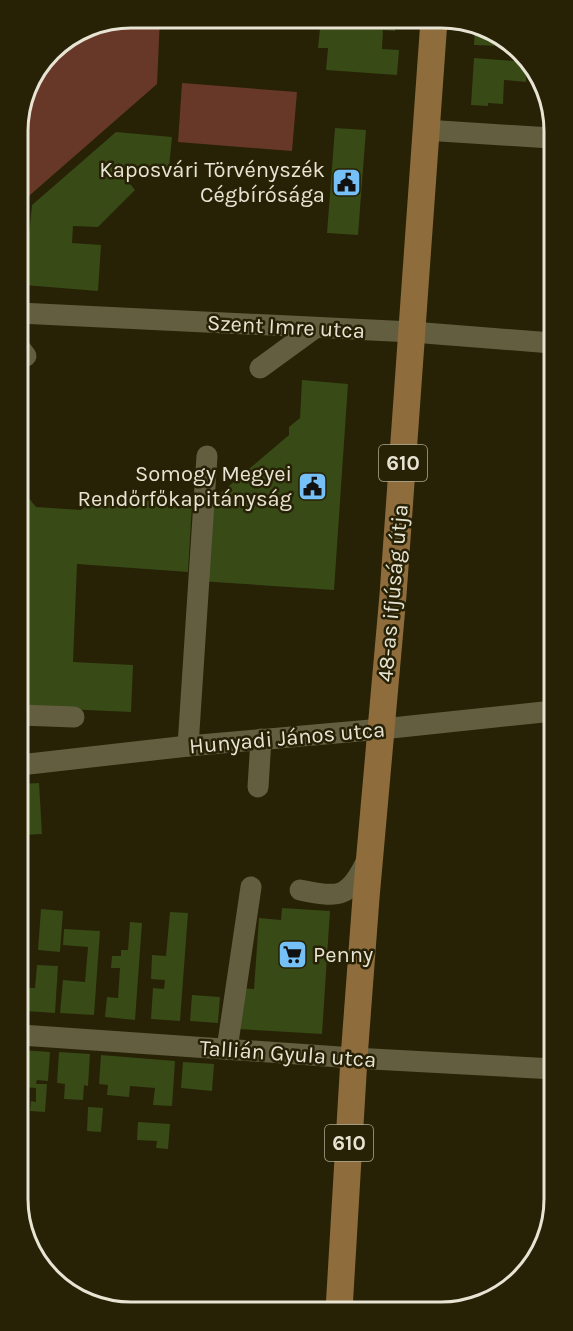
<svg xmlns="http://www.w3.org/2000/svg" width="573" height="1331" viewBox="0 0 573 1331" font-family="Karla,sans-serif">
<rect width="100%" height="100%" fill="#272106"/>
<!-- green -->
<g fill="#673827">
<polygon points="132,18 160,18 157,84 22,202 19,257 18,124 30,81 56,46"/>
<polygon points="182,83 297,92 292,151 178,142"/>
</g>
<!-- building -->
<g fill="#384a16">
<polygon points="321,19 396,20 395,31 383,30 382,49 399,50 397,75 326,70 328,48 318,48"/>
<polygon points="475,26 502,41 502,46 474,45"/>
<polygon points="474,58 527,62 526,82 504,80 503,104 488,103 488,106 471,105"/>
<polygon points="335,128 366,130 358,235 327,233"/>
<polygon points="116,132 172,137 169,168 129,166 121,173 135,190 98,227 73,226 72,243 101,245 98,291 24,285 32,205"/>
<polygon points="302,380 348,384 334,590 199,581 210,502 289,435 289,427 300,418"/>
<polygon points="19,490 22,490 36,507 81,510 97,497 192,504 188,572 77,564 73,662 133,665 131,712 20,707 20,636 24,561 20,561"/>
<polygon points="39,783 42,834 22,835 20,820 20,784"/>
<polygon points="282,908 330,911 322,1034 237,1029 240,988 254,989 259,918 281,920"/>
<polygon points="41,909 63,911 60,952 38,950"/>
<polygon points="170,912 188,913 180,1021 151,1019 153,988 164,989 165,980 151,979 152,955 166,956"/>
<polygon points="130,922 142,923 135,1020 105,1017 107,997 118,998 120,968 111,968 112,956 121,956 121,950 128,950"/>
<polygon points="64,929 100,931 94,1015 60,1013 63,980 85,982 88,947 63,945"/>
<polygon points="37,965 58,966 55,1013 25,1011 26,988 35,988"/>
<polygon points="192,995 220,997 218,1023 190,1021"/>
<polygon points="21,1050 50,1052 48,1081 37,1080 36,1084 47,1084 45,1112 30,1111 31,1101 36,1102 36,1088 21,1087"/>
<polygon points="59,1052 90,1054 88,1086 84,1085 83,1100 64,1099 65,1084 57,1083"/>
<polygon points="101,1055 175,1061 172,1106 153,1105 155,1088 130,1086 129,1097 107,1095 108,1085 99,1084"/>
<polygon points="183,1062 214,1064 212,1091 181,1088"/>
<polygon points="88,1107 103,1108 101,1132 87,1131"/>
<polygon points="138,1122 170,1124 168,1149 156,1148 157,1141 137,1140"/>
</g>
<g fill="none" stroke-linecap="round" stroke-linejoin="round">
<!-- minor -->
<g stroke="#645e41" stroke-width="21">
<polyline points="425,130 551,138"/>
<polyline points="19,313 412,332 552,343"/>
<polyline points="19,347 26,356"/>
<polyline points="260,368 315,328"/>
<polyline points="20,715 74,717"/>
<polyline points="188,746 207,456"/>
<polyline points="20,765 188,746 382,729 553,711"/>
<polyline points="258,787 261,739"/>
<path d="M300,890C340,898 349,899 368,858"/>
<polyline points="21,1035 354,1058 554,1069"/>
<polyline points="227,1049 251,887"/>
</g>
<!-- major -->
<polyline stroke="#8e6c3c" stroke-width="27" points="339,1310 354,1058 366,898 393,595 434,20"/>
</g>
<!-- icons -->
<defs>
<symbol id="civic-square" viewBox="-11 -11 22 22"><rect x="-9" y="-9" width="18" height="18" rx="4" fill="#75c0f6" stroke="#272106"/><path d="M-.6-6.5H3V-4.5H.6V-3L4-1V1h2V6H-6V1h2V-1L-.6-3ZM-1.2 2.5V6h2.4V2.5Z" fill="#111"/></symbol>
<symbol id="supermarket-square" viewBox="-11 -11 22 22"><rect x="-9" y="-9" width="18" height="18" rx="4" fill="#75c0f6" stroke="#272106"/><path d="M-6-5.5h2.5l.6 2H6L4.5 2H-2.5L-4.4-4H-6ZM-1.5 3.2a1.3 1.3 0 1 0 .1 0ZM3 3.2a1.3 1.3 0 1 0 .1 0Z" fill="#111"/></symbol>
</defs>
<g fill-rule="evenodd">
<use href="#civic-square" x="330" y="166" width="33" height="33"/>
<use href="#civic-square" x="296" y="470" width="33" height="33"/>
<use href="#supermarket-square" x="276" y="938" width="33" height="33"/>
</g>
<g text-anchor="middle" stroke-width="5" stroke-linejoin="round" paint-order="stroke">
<!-- shield labels -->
<g fill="#272106" stroke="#adaa96" stroke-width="1.5">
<rect x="379" y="445" width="48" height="36" rx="4.5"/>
<rect x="325" y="1125" width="48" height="36" rx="4.5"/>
</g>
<g font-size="21" font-weight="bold" fill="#e7e4d3">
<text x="403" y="470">610</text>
<text x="349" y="1150">610</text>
</g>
<!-- poi labels -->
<g font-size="22" fill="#e7e4d3" stroke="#272106" text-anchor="end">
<text x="325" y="177">Kaposvári Törvényszék<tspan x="325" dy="25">Cégbírósága</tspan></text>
<text x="292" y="481">Somogy Megyei<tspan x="292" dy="25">Rendőrfőkapitányság</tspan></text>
<text x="313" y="962" text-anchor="start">Penny</text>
</g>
<!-- street labels -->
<g font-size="22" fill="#e7e4d3" stroke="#272106">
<text transform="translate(286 326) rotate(3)" y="8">Szent Imre utca</text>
<text transform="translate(392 593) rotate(-85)" y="8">48-as ifjúság útja</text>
<text transform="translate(287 737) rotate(-5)" y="8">Hunyadi János utca</text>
<text transform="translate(288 1053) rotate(4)" y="8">Tallián Gyula utca</text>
</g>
</g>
<!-- crop -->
<path d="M0 0H573V1331H0ZM131 28H441A103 103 0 0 1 544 131V1199A103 103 0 0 1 441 1302H131A103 103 0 0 1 28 1199V131A103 103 0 0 1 131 28Z" fill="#272106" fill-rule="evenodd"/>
<path fill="none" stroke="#e7e4d3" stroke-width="3" d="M131 28H441A103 103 0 0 1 544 131V1199A103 103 0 0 1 441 1302H131A103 103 0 0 1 28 1199V131A103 103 0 0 1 131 28Z"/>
</svg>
